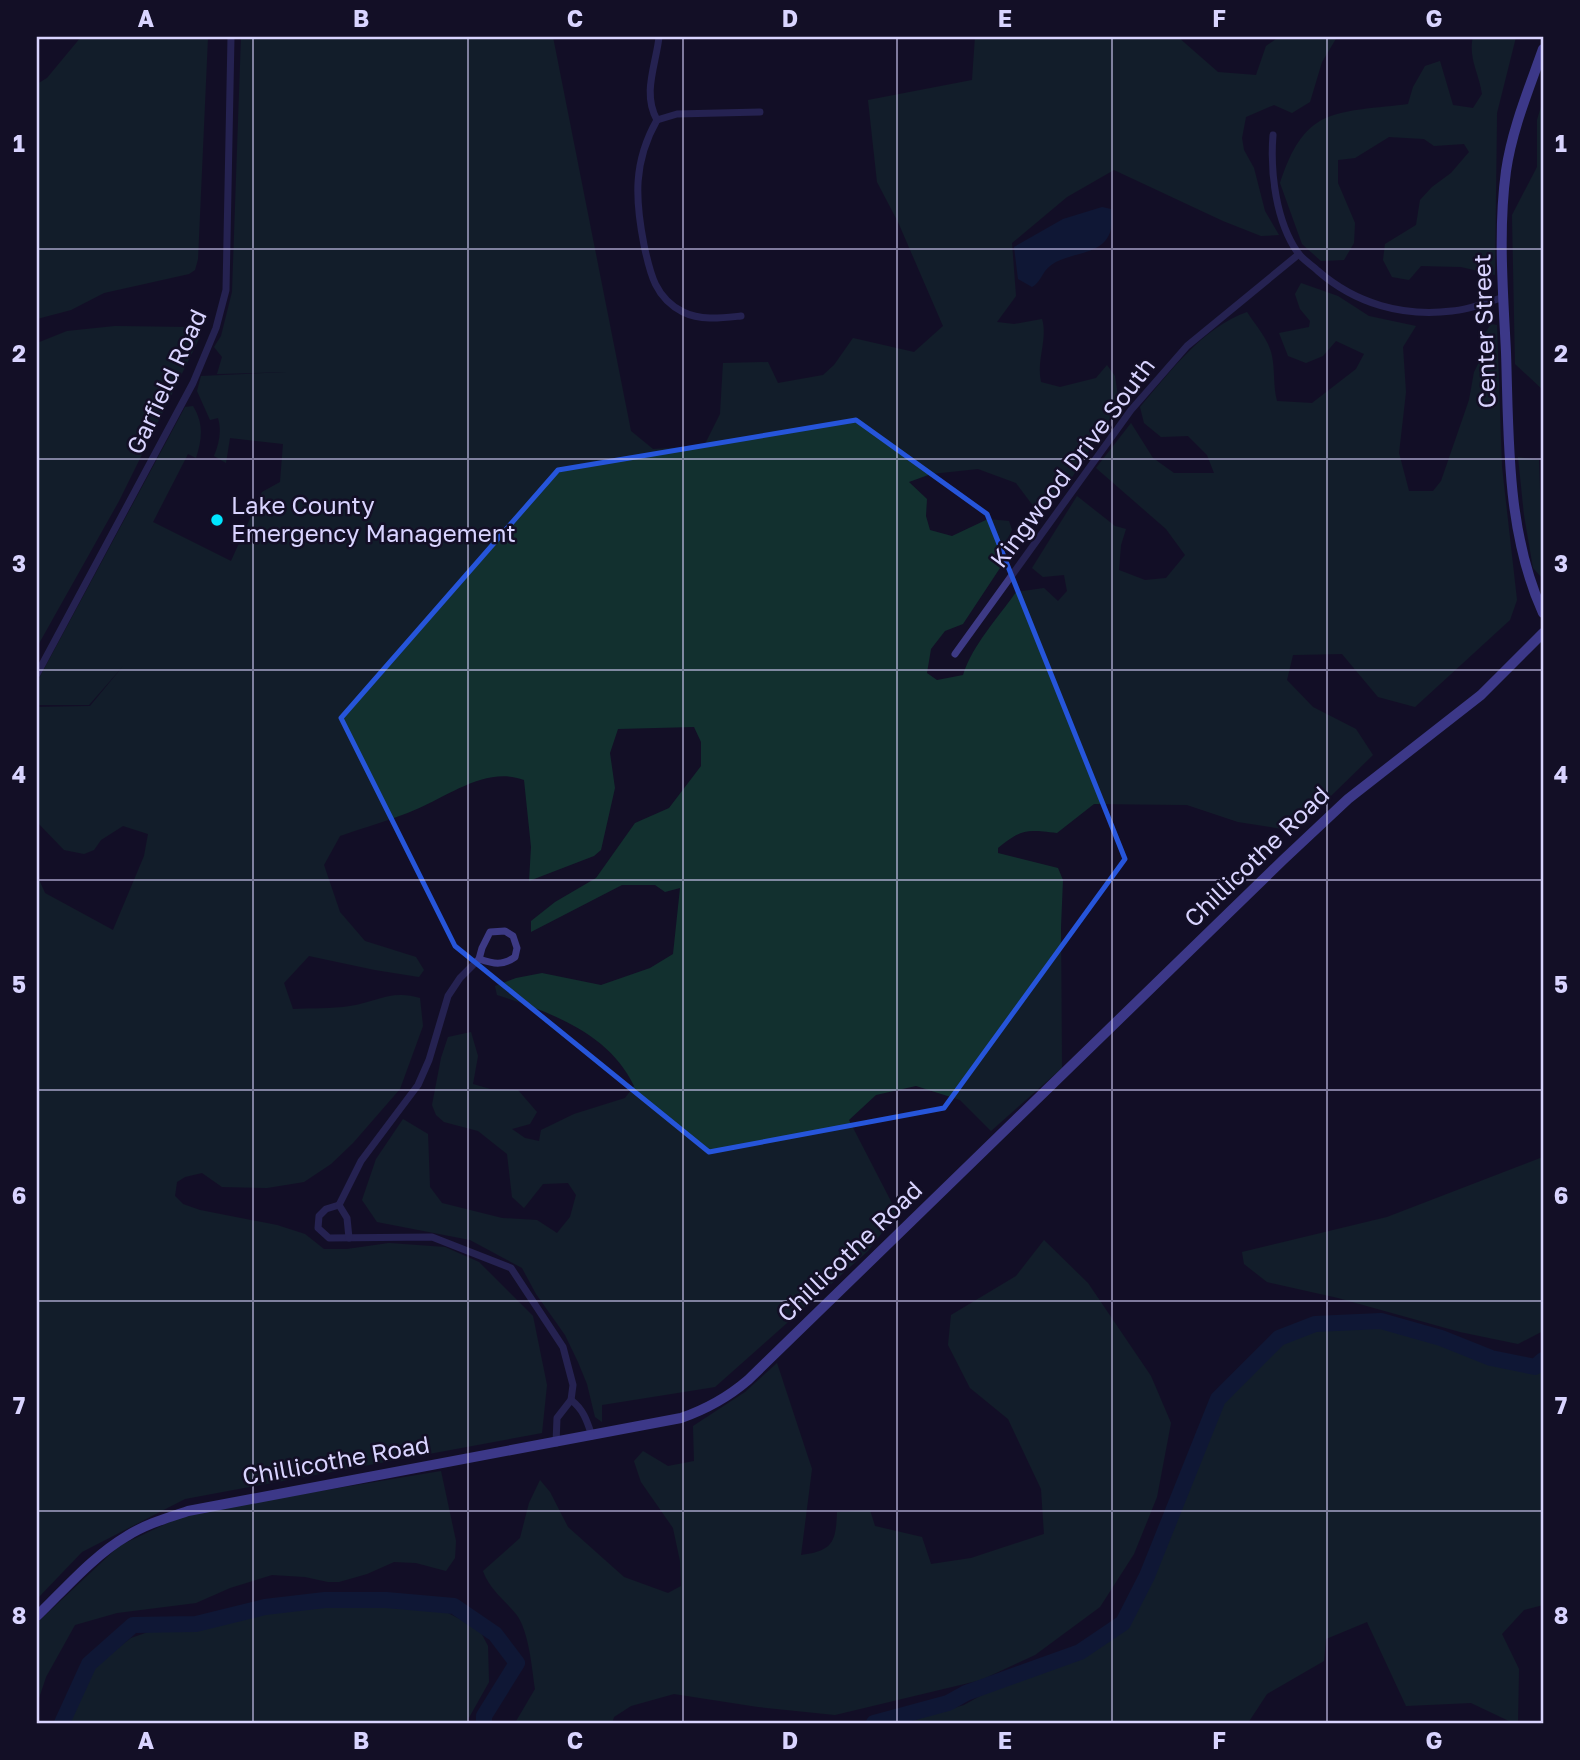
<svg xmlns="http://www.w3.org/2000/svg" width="1580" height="1760" viewBox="0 0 1580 1760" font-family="'Golos Text',sans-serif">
<rect width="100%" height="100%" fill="#130f26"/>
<!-- green -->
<g fill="#12302f">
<polygon points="81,37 208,37 198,259 195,270 189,274 104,293 71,310 37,319 37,84 47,78"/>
<path d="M241,37H553L631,431L653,449L704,446L720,414L723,363L768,362L778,383L823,375L834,365L853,338L914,352L943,326L898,222L877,182L868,100L972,80L975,37H1178L1218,72L1256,75L1266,46L1279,37H1337L1322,62L1310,102L1292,113L1274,105L1246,117L1242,138L1244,150L1254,168L1265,211L1279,235L1261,236L1223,221L1114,170L1067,197L1012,243L1016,296L997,322L1014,324L1042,319C1048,340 1036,360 1041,382L1060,387L1096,378L1107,365L1115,376L1119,404L1069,482L1043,508L1040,515L1016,483L978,469L931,474L909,482L927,499L926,516L930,530L952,536L988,519L1009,521L1012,530L1004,547L1002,565L963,624L945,631L931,649L927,673L937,680L963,675C973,644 998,618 1016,592L1044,588L1058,601L1067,591L1064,575L1043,577L1032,568L1077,496L1115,526L1126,529L1121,545L1119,570L1145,580L1166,578L1185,555L1166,529L1096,468L1131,423L1153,458L1174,473H1214L1207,455L1188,436L1161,437L1144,423L1140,407C1170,372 1202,328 1247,312C1256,326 1269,340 1272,356C1275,371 1273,386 1277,401L1312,403L1356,369L1364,354L1336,341L1323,356L1306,363L1288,356L1279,333L1309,327L1310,321L1300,309L1295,294L1301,283L1338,296L1369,316L1416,326L1403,347L1406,392L1399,453L1409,491H1433L1441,481L1469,400L1474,372L1481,358L1480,341L1491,324L1497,325L1502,467L1517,600L1510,620L1415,707L1378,697L1342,654L1293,655L1287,680L1313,707L1356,729L1373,755L1295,831L1238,822L1187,805L1094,804L1057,833C1026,830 1023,828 998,848V853L1058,868L1063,880L1061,927L1062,1068L991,1131L960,1100L916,1086L876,1095L849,1120L897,1213L868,1251L715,1387L602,1405V1422L595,1417L587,1384L578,1362L565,1335L536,1294L522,1268L470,1240L377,1222L362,1200L376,1159L403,1119L428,1134L430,1187L442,1203L502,1218L537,1220L557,1233L570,1217L576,1195L568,1183L543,1184L524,1208L512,1197L507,1154L478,1131L444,1122L436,1115L432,1105L441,1058L448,1037L471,1032L478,1056L473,1084L490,1089L518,1090L537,1112L530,1124L512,1129L525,1138L539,1141L541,1130L574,1114L625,1098L634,1086C609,1033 550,1012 497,995L495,986L516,978L542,973L601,985L650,968L673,954L680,888L665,892L655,885H622L531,932V921L555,902L596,878L635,823L669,808L701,766V742L694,727L618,729L610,753L615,788L601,850L594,856L529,881L531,847L524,780C487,766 450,795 417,809C392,820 365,827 340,836L324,865L340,912L365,941L416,957L424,970L419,977L375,970L309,956L284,983L293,1009C312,1008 332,1009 350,1006C376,1002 392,989 420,998L423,1026L400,1089L353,1143L331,1164L304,1182L267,1188L222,1187L202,1173L185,1177L177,1182L175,1196L183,1204L200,1210L277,1225L305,1234L324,1249H347L389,1243L445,1247L479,1262L533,1316L547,1385L542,1433L185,1499L82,1552L37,1599V875L45,893L113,930L144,856L148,834L123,826L101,840L94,850L84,854L64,850L37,822V707L90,706L124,665L89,705H37V682L185,407L193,406C204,424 202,439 196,458L188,454L153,522L231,561L262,492L280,482L283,444L230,438L226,463L214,456C219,444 222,431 218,418L210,420L197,391L201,376L287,372L217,374L222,357L214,347L221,336L232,292Z"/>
<path d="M1473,37H1516L1497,113L1495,275L1461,267L1421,266L1409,280L1392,277L1383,260L1385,244L1416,225L1420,200L1432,187L1451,173L1469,152L1464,144L1434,146L1424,139L1389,137L1355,158L1338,160V183L1355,223L1354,243L1344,260L1321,261L1302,244L1280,183C1287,162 1297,136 1317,123C1338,108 1382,108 1408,104L1413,87L1425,66L1440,61L1453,105L1473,108L1482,94C1479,73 1468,58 1473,37Z"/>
<polygon points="1543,100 1543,390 1515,364 1512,215 1537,167 1537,120"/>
<polygon points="115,326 186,327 200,337 119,501 37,647 37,343 67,331"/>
<polygon points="1518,457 1539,460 1543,579 1533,568 1524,515"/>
<polygon points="1543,1157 1543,1331 1518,1344 1460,1332 1338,1298 1267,1282 1244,1264 1242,1252 1387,1217"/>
<path d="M1044,1240L1088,1283L1151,1376L1171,1423L1157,1497L1134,1554L1100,1607L1035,1655L981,1680L835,1715L758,1707L674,1694L631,1706L614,1717L612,1723H515L535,1689C532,1669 529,1630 516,1614C504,1599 490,1590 483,1571L520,1538L529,1503L540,1480L550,1492L568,1527L624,1577L668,1593L681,1586L680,1561L673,1528L641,1482L634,1461L643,1451L668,1466L694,1461L693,1426L745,1392L777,1363L812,1469L801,1555C833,1551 836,1542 837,1512L870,1510L875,1526L922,1537L931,1564L971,1558L1044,1534L1041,1489L1008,1419L970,1388L948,1345L951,1315L1016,1276Z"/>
<path d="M1381,1321C1433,1336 1482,1356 1535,1367L1543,1360V1605L1524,1610L1502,1634L1519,1669L1518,1721H1509L1471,1703L1406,1706L1367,1622L1326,1639L1324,1661L1267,1694L1248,1723H905L964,1705L1018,1675L1080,1652L1123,1623L1147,1576L1218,1399L1279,1338L1315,1324Z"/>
<polygon points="441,1471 456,1541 455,1558 446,1571 416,1563 394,1562 367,1574 339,1582 328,1582 305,1577 272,1575 230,1588 196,1603 117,1613 75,1625 46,1677 37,1704 37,1623 119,1546 176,1519 223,1507"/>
<polygon points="292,1606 404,1606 444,1611 479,1629 488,1646 489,1682 466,1723 68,1723 95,1666 131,1638 157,1629 237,1619"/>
</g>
<!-- water -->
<path fill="#0c2248" d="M1102,207L1111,209C1119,260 1072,248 1050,266C1042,272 1041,282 1032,287L1018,279L1014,247L1063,219Z"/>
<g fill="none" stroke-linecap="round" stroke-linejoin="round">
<!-- river -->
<g stroke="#0c2248" stroke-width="16">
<polyline points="62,1723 89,1664 133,1625 196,1624 265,1607 325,1600 386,1600 454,1606 495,1634 517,1663 484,1716 484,1723"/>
<polyline points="874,1723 948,1703 966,1693 1080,1652 1123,1623 1147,1576 1218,1399 1279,1338 1315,1324 1381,1321 1441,1338 1491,1358 1535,1367 1543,1360"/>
</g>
<!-- street -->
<g stroke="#3d3a85" stroke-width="7">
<path d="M657,120C633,162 635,199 644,245C650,273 655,298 683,312C701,321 722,318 741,316"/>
<polyline points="657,120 677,114 760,112"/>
<path d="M657,120C642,93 656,65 659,37"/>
<path d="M1273,135C1270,172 1276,222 1298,253C1303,260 1312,265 1318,271C1356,304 1403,317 1452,311C1469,310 1487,302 1504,297"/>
<polyline points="955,654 1131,410 1187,346 1299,254"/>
<polyline points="37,674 193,383 216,328 226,290 231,37"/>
<path d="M479,959C494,964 502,966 515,957L517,948L513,936L505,931L490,932L482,948L479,959L460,978L448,996L429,1060L418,1085L361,1161L339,1205L326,1209L319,1216L318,1228L329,1238L432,1237L511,1268L563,1347L573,1385L571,1400L557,1418L556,1443"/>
<polyline points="339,1205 347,1218 349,1238"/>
<path d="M571,1400C584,1410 587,1421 592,1436"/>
</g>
<!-- secondary -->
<g stroke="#6f6bff" stroke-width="10">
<path d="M1543,49C1529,89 1512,129 1506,171C1498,230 1503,292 1506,352C1509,440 1506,531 1543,613"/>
<path d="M37,1616C65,1589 93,1556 127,1536C146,1524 167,1518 188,1511L681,1418C707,1409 727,1398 748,1380L1283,860L1348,799L1481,695L1543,633"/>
</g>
</g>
<!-- marked area -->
<path d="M0 0H1580V1760H0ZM856,420L987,514L1125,859L944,1108L709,1152L455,946L341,718L558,470Z" fill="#130f26" fill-opacity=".55" fill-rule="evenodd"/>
<path fill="none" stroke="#2655da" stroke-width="5" stroke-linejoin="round" d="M856,420L987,514L1125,859L944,1108L709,1152L455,946L341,718L558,470Z"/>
<!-- grid -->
<path fill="none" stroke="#d9d4ff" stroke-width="2" stroke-opacity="0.55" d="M253,37V1723M468,37V1723M683,37V1723M897,37V1723M1112,37V1723M1327,37V1723M37,249H1543M37,459H1543M37,670H1543M37,880H1543M37,1090H1543M37,1301H1543M37,1511H1543"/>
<!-- markers -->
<circle fill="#00e5ff" stroke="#130f26" stroke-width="2.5" cx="217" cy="520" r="7"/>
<g text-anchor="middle" stroke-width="5" stroke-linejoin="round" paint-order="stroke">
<!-- street labels -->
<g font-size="24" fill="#d9d4ff" stroke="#130f26">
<text transform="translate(1485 331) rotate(-92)" y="8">Center Street</text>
<text transform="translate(167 382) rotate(-65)" y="8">Garfield Road</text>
<text transform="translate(1073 463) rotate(-53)" y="8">Kingwood Drive South</text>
<text transform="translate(1257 857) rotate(-44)" y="8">Chillicothe Road</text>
<text transform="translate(850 1252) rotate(-44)" y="8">Chillicothe Road</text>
<text transform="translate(336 1461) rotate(-10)" y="8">Chillicothe Road</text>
</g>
<!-- poi labels -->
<g font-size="24" fill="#d9d4ff" stroke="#130f26" text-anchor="start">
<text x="231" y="514">Lake County<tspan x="231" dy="28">Emergency Management</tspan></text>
</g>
</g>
<!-- border -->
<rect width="1580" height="1760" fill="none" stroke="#130f26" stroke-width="77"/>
<rect x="38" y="38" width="1504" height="1684" fill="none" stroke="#d9d4ff" stroke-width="2.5"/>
<g font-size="23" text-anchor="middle" font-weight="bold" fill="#d9d4ff">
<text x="146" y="27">A</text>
<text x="361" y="27">B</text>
<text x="575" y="27">C</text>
<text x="790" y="27">D</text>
<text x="1005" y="27">E</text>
<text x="1219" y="27">F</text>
<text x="1434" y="27">G</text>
<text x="19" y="152">1</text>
<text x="1561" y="152">1</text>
<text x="19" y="362">2</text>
<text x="1561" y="362">2</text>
<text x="19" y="572">3</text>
<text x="1561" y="572">3</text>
<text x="19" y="783">4</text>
<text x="1561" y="783">4</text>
<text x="19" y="993">5</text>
<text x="1561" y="993">5</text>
<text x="19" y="1204">6</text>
<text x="1561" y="1204">6</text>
<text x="19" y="1414">7</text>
<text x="1561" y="1414">7</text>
<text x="19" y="1624">8</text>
<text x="1561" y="1624">8</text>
<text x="146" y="1749">A</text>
<text x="361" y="1749">B</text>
<text x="575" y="1749">C</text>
<text x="790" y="1749">D</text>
<text x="1005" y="1749">E</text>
<text x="1219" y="1749">F</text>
<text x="1434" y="1749">G</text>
</g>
</svg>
